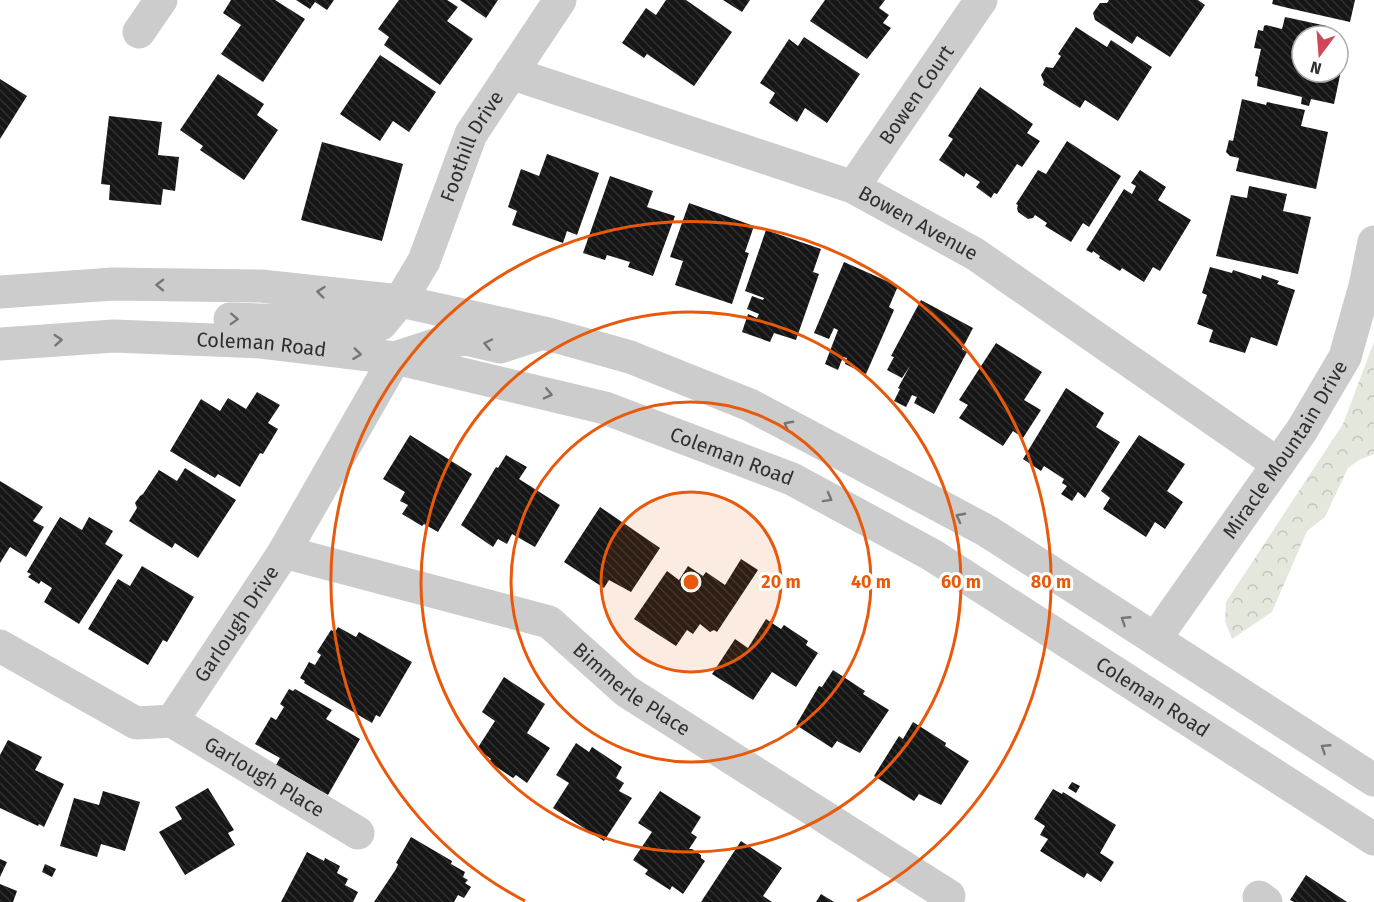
<svg xmlns="http://www.w3.org/2000/svg" width="1374" height="902" viewBox="0 0 1374 902" font-family="'Fira Sans',sans-serif">
<defs>
<pattern id="forest-crowns" width="20" height="18" patternUnits="userSpaceOnUse" patternTransform="scale(1.5)"><rect width="20" height="18" fill="#e3e7dc"/><path d="M2 6a3 3 0 1 1 6 0M12 15a3 3 0 1 1 6 0" fill="none" stroke="#c3c6bd"/></pattern>
<pattern id="building-back-hatch" width="6" height="6" patternUnits="userSpaceOnUse" patternTransform="scale(1.5)"><rect width="6" height="6" fill="#161616"/><path d="M-1 5l2 2M0 0l6 6M5-1l2 2" fill="none" stroke="#303030"/></pattern>
</defs>
<rect width="100%" height="100%" fill="#fff"/>
<!-- forest -->
<polygon fill="url(#forest-crowns)" points="1374,342 1374,454 1359,460 1348,468 1325,517 1307,531 1272,612 1232,639 1225,621 1226,602 1343,424"/>
<!-- building -->
<g fill="url(#building-back-hatch)">
<polygon points="231,0 275,0 305,19 263,82 221,54 241,25 223,13"/>
<polygon points="296,0 334,0 327,10 315,2 310,9"/>
<polygon points="399,0 447,0 458,7 447,21 473,39 440,85 384,45 389,37 378,29"/>
<polygon points="460,0 498,0 486,18"/>
<polygon points="666,0 686,0 732,32 694,86 647,54 644,58 622,43 646,8 656,15"/>
<polygon points="723,0 750,0 742,12"/>
<polygon points="825,0 885,0 879,8 889,15 883,23 891,28 867,59 810,21"/>
<polygon points="1109,0 1198,0 1205,5 1170,57 1137,36 1132,44 1095,20 1093,13 1100,3 1107,3"/>
<polygon points="1273,0 1355,0 1350,22 1288,8 1272,4"/>
<polygon points="1285,17 1327,26 1325,36 1302,36 1302,72 1338,72 1338,46 1346,47 1334,104 1311,99 1309,106 1301,104 1302,97 1257,86 1258,77 1255,76 1261,49 1254,48 1258,30 1263,31 1264,26 1266,25 1282,29"/>
<polygon points="1076,27 1107,47 1111,40 1152,67 1118,121 1085,100 1080,108 1043,85 1044,82 1041,75 1046,67 1053,68 1061,56 1058,54"/>
<polygon points="804,37 860,74 827,123 805,108 797,122 769,103 775,93 760,83 789,39 798,46"/>
<polygon points="380,55 436,92 409,132 393,121 380,141 340,114"/>
<polygon points="218,74 264,104 257,115 278,130 244,180 200,150 203,146 180,130"/>
<polygon points="0,79 27,96 0,139"/>
<polygon points="980,87 1033,124 1027,133 1040,141 1022,167 1017,164 997,194 994,193 991,198 976,187 980,182 966,173 964,177 939,160 953,139 948,136"/>
<polygon points="1242,99 1266,105 1267,102 1305,110 1301,126 1328,132 1316,189 1236,171 1239,158 1230,156 1226,152 1229,140 1233,141"/>
<polygon points="109,116 162,122 158,155 179,157 175,191 163,189 161,205 109,200 110,185 101,184"/>
<polygon points="1067,141 1121,176 1089,227 1083,223 1071,242 1045,226 1047,223 1035,215 1033,218 1028,219 1018,212 1017,208 1018,205 1016,204 1038,170 1046,174"/>
<polygon points="322,142 403,164 382,241 301,220"/>
<polygon points="547,154 599,173 577,235 567,231 563,243 512,225 517,211 508,207 521,169 539,176"/>
<polygon points="1140,170 1166,187 1158,200 1191,220 1160,271 1153,267 1144,282 1122,268 1120,271 1099,258 1100,256 1093,251 1092,253 1086,250 1124,189 1132,194 1136,186 1131,183"/>
<polygon points="610,176 653,191 647,207 675,216 653,276 628,267 630,262 607,255 605,260 583,253"/>
<polygon points="1249,186 1287,194 1283,211 1311,217 1298,274 1216,256 1231,195 1247,198"/>
<polygon points="689,203 754,226 745,252 749,253 732,304 675,285 683,261 670,257"/>
<polygon points="766,230 821,249 813,272 819,274 796,340 774,333 770,342 742,332 748,314 757,318 759,314 747,309 752,296 763,300 764,298 745,291"/>
<polygon points="844,262 898,286 889,307 894,310 866,374 845,364 847,358 843,357 838,370 825,364 838,330 834,328 829,339 814,333"/>
<polygon points="1210,267 1232,273 1233,270 1261,279 1262,275 1279,281 1277,284 1295,290 1277,346 1251,337 1245,353 1209,342 1213,330 1197,324 1207,295 1202,293"/>
<polygon points="921,300 973,328 962,349 967,352 934,414 914,403 917,397 912,395 906,407 894,401 900,389 898,388 910,366 902,378 887,370 894,357 891,356"/>
<polygon points="996,343 1042,372 1024,400 1041,410 1023,438 1013,431 1003,446 959,418 968,405 959,400"/>
<polygon points="1066,388 1104,413 1096,427 1120,442 1085,498 1078,492 1072,501 1061,494 1067,486 1062,483 1064,479 1044,466 1041,471 1023,459"/>
<polygon points="257,392 280,405 268,423 278,429 263,454 260,453 240,487 218,474 215,478 170,451 201,399 220,411 228,398 246,409"/>
<polygon points="410,435 472,474 438,532 424,524 422,526 402,514 408,505 400,501 405,492 383,479"/>
<polygon points="1139,435 1185,464 1167,491 1183,502 1165,529 1155,522 1146,537 1103,509 1110,498 1101,491"/>
<polygon points="506,455 527,467 519,479 560,505 535,547 512,534 507,544 498,539 493,547 461,525 496,467 498,468"/>
<polygon points="185,468 236,500 198,558 175,543 172,548 129,521 137,508 135,503 140,496 143,494 159,470 177,481"/>
<polygon points="0,481 43,507 33,521 44,527 26,557 10,547 0,563"/>
<polygon points="600,507 660,548 631,592 609,580 604,588 564,562"/>
<polygon points="60,517 82,530 89,517 113,531 105,544 123,555 79,624 44,602 52,588 41,581 39,584 28,577 31,574 27,572"/>
<polygon points="741,559 758,570 717,632 714,630 710,632 700,624 693,634 687,630 676,646 634,619 667,571 679,580 688,566 703,576 706,572 725,585"/>
<polygon points="142,566 194,597 167,642 163,640 148,665 88,629 118,579 130,586"/>
<polygon points="766,619 781,629 784,625 808,641 806,645 818,653 796,687 772,672 753,700 712,674 735,639 748,648"/>
<polygon points="338,627 356,637 359,632 412,662 380,717 376,715 372,723 304,683 305,681 300,678 309,662 315,665 321,655 317,652 331,630 335,632"/>
<polygon points="833,670 865,691 863,694 889,710 860,753 837,741 832,748 796,725 819,686 822,687"/>
<polygon points="504,677 545,704 527,733 550,748 527,783 516,775 513,778 489,762 491,759 477,749 495,721 482,712"/>
<polygon points="289,689 293,691 295,689 332,710 326,719 360,739 328,795 276,765 280,758 255,744 271,717 276,720 284,707 280,704"/>
<polygon points="913,722 946,743 945,746 969,761 941,805 919,794 914,801 874,776 899,736 903,739"/>
<polygon points="8,740 42,757 35,770 64,784 44,827 39,824 38,826 0,808 0,755"/>
<polygon points="576,743 589,752 592,747 622,767 616,778 624,783 619,791 632,798 604,841 553,808 569,783 556,775"/>
<polygon points="1072,782 1080,786 1076,793 1068,788"/>
<polygon points="208,788 234,830 228,833 235,845 185,875 159,832 182,819 175,807"/>
<polygon points="1053,789 1062,794 1063,792 1116,825 1100,853 1114,862 1101,882 1087,873 1084,878 1040,851 1048,839 1040,835 1045,826 1034,819"/>
<polygon points="103,791 140,802 125,851 101,844 97,857 60,846 74,798 99,805"/>
<polygon points="660,791 701,817 691,833 697,837 689,849 692,849 701,855 701,858 705,861 683,894 672,886 670,890 645,874 648,870 633,860 652,832 638,823"/>
<polygon points="411,837 452,861 451,864 465,872 463,877 468,880 465,883 471,887 464,898 458,895 454,902 374,902 396,869 398,864 396,863"/>
<polygon points="741,841 782,868 763,896 772,902 701,902"/>
<polygon points="307,852 324,861 325,858 340,866 337,873 348,879 345,885 358,892 353,902 281,902"/>
<polygon points="0,859 7,862 0,877"/>
<polygon points="45,864 56,869 52,877 42,872"/>
<polygon points="1306,875 1347,902 1294,902 1290,900"/>
<polygon points="0,884 17,891 13,902 0,902"/>
<polygon points="821,894 834,902 816,902"/>
</g>
<g fill="none" stroke-linecap="round" stroke-linejoin="round">
<!-- minor -->
<g stroke="#ccc" stroke-width="33">
<polyline points="139,32 161,0"/>
<path id="s1" d="M511,73L853,187L975,254L1278,464"/>
<path id="s2" d="M853,187L981,0"/>
<polyline points="0,292 113,284 261,286 400,301 544,333 630,357 750,405 987,531 1374,780"/>
<path id="s3" d="M230,319L381,324L400,301L424,261L471,134L560,0"/>
<path id="s4" d="M0,344L114,336L261,342L395,358L605,408L792,479L932,555L1374,839"/>
<path id="s5" d="M284,552L549,622L626,691L949,896"/>
<path id="s6" d="M1155,639L1302,430L1345,357L1365,286L1374,242"/>
<path id="s7" d="M0,646L136,723L172,721L284,552L395,358L441,343L466,339L500,347L543,333"/>
<path id="s8" d="M172,721L358,833"/>
<polyline points="1259,897 1266,902"/>
</g>
</g>
<!-- one-way arrows -->
<defs><path id="oneway-chevron" d="M-2-3.5L2.5 0L-2 3.5" fill="none" stroke-width="1.6" stroke-linecap="round" stroke-linejoin="round" transform="scale(1.5)"/></defs>
<g stroke="#767676">
<use href="#oneway-chevron" transform="translate(160 285) rotate(-179)"/>
<use href="#oneway-chevron" transform="translate(321 292) rotate(-174)"/>
<use href="#oneway-chevron" transform="translate(234 319) rotate(2)"/>
<use href="#oneway-chevron" transform="translate(58 340) rotate(-4)"/>
<use href="#oneway-chevron" transform="translate(488 344) rotate(-168)"/>
<use href="#oneway-chevron" transform="translate(357 354) rotate(7)"/>
<use href="#oneway-chevron" transform="translate(548 394) rotate(13)"/>
<use href="#oneway-chevron" transform="translate(788 425) rotate(-152)"/>
<use href="#oneway-chevron" transform="translate(828 498) rotate(29)"/>
<use href="#oneway-chevron" transform="translate(960 517) rotate(-152)"/>
<use href="#oneway-chevron" transform="translate(1125 620) rotate(-147)"/>
<use href="#oneway-chevron" transform="translate(1325 748) rotate(-147)"/>
</g>
<!-- distance rings -->
<circle cx="691" cy="582" r="90" fill="#e8590c" fill-opacity=".12"/>
<g fill="none" stroke="#e8590c" stroke-width="3">
<circle cx="691" cy="582" r="90"/>
<circle cx="691" cy="582" r="180"/>
<circle cx="691" cy="582" r="270"/>
<path d="M525 901A360 360 0 1 1 857 901"/>
</g>
<g text-anchor="middle" stroke-width="6" stroke-linejoin="round" paint-order="stroke">
<!-- street labels -->
<g font-size="20" fill="#2f2f2f" stroke="#fff">
<text dy="7" stroke="none"><textPath href="#s2" startOffset="112">Bowen Court</textPath></text>
<text dy="7" stroke="none"><textPath href="#s3" startOffset="352">Foothill Drive</textPath></text>
<text dy="7" stroke="none"><textPath href="#s1" startOffset="435">Bowen Avenue</textPath></text>
<text dy="7" stroke="none"><textPath href="#s4" startOffset="262">Coleman Road</textPath></text>
<text dy="7" stroke="none"><textPath href="#s6" startOffset="230">Miracle Mountain Drive</textPath></text>
<text dy="7" stroke="none"><textPath href="#s4" startOffset="748">Coleman Road</textPath></text>
<text dy="7" stroke="none"><textPath href="#s7" startOffset="309">Garlough Drive</textPath></text>
<text dy="7" stroke="none"><textPath href="#s5" startOffset="381">Bimmerle Place</textPath></text>
<text dy="7" stroke="none"><textPath href="#s4" startOffset="1234">Coleman Road</textPath></text>
<text dy="7" stroke="none"><textPath href="#s8" startOffset="108">Garlough Place</textPath></text>
</g>
</g>
<circle cx="691" cy="582" r="9" fill="#e8590c" stroke="#fff" stroke-width="3"/>
<g font-size="18" text-anchor="middle" font-weight="bold" fill="#e8590c" stroke="#fff" stroke-width="6" stroke-linejoin="round" paint-order="stroke">
<text x="781" y="588">20 m</text>
<text x="871" y="588">40 m</text>
<text x="961" y="588">60 m</text>
<text x="1051" y="588">80 m</text>
</g>
<!-- north arrow -->
<g transform="translate(1320 54) rotate(196)"><circle r="28" fill="#ffffff" stroke="#acacac" stroke-width="1.5"/>
<path d="M0-4.5L10 22L0 15L-10 22Z" fill="#d0475a"/>
<text y="-9" font-size="16" font-weight="bold" text-anchor="middle" fill="#2f2f2f">N</text>
</g>
</svg>
